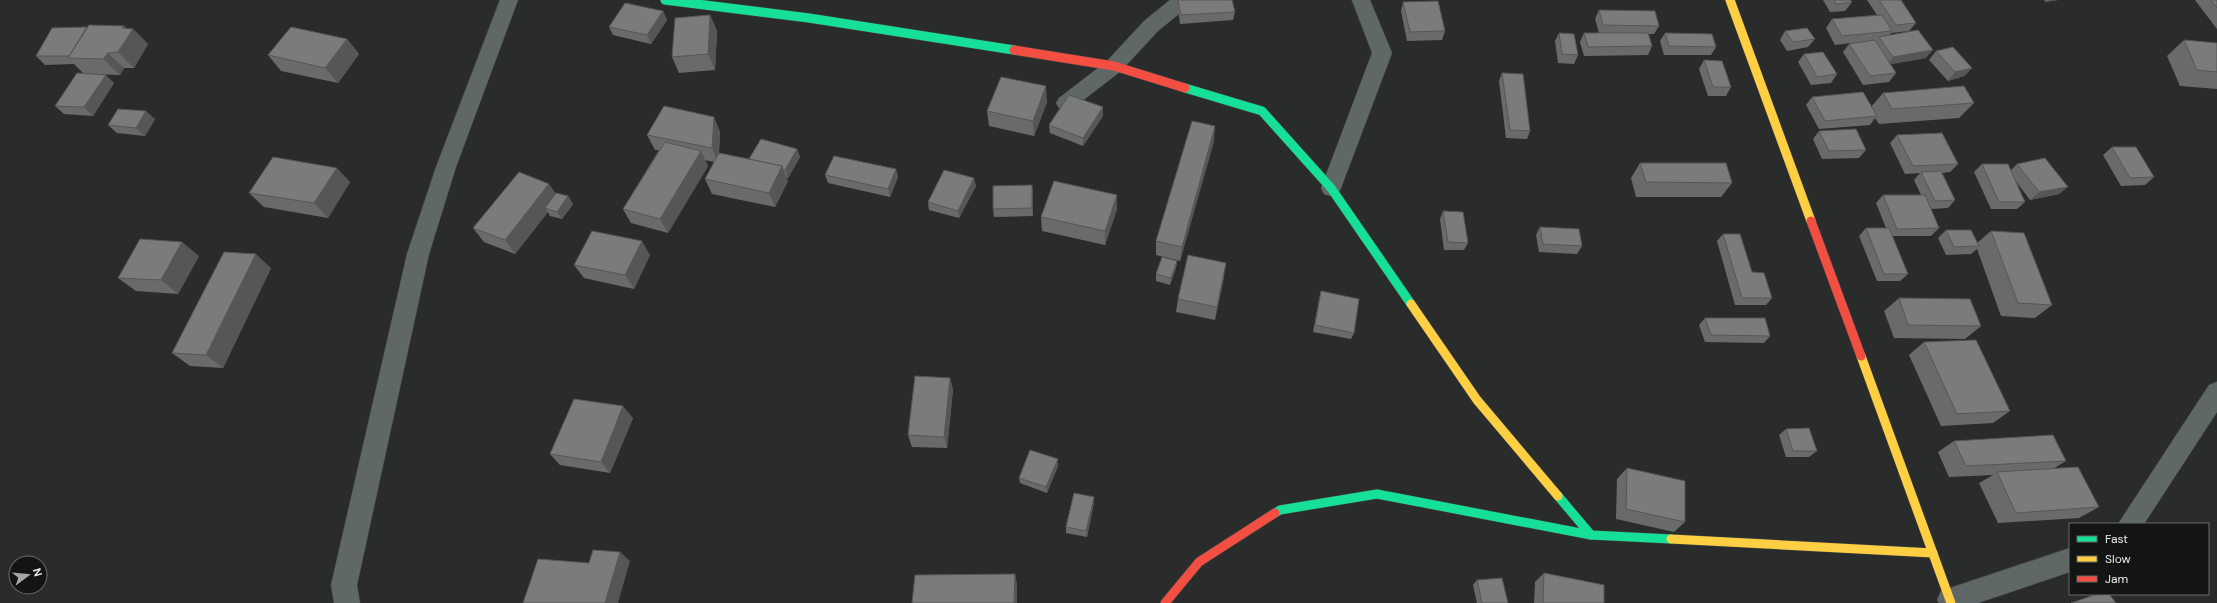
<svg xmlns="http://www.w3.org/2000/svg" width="2217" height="603" viewBox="0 0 2217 603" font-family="'DM Sans',sans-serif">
<rect width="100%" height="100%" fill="#2a2b2b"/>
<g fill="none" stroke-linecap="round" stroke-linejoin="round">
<defs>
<g id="street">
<polygon points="500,0 518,0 456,167 429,254 357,585 360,603 334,603 331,585 407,254 436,167"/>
<polygon points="1170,0 1192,0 1190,5 1158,31 1121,71 1073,108 1066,111 1059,108 1056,103 1059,98 1107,61 1144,21"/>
<polygon points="1352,0 1370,0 1392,53 1341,188 1338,194 1331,196 1324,194 1321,188 1372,53"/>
<polygon points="2217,382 2217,412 2144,524 2118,524 2209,385"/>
<polygon points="2070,548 2070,572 1978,603 1939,603 1937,600 1941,591"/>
</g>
<g id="fast">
<polyline points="665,0 809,18 1014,50"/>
<polyline points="1185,88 1262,111 1331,188 1411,304"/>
<polyline points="1558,496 1591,535"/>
<polyline points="1275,513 1280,510 1377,494 1591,535 1671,539"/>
</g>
<g id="slow">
<polyline points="1730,0 1811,221"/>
<polyline points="1411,304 1477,400 1558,496"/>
<polyline points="1861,356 1951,603"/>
<polyline points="1671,539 1933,553"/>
</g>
<g id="jam">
<polyline points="1014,50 1114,66 1185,88"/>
<polyline points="1811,221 1861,356"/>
<polyline points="1165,603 1199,562 1275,513"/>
</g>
</defs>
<!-- street casing -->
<use href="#street" stroke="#454646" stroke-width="1"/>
<!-- fast casing -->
<use href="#fast" stroke="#454646" stroke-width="10"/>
<!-- slow casing -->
<use href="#slow" stroke="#454646" stroke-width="10"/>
<!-- jam casing -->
<use href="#jam" stroke="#454646" stroke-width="10"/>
<!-- street -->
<use href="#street" fill="#5f6867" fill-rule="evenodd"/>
<!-- fast -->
<use href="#fast" stroke="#16e098" stroke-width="9"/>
<!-- slow -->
<use href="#slow" stroke="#ffcf43" stroke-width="9"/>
<!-- jam -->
<use href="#jam" stroke="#f24e42" stroke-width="9"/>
</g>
<!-- wall -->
<g fill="#696b6a">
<polygon points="1178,0 1235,12 1233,20 1180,24 1178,8"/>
<polygon points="1823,0 1850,0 1852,2 1845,11 1830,12"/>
<polygon points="1867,0 1901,0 1916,23 1909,31 1891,33 1889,35 1926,58 1890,64 1896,73 1889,82 1863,85 1843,52 1849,44 1850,43 1835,45 1826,28 1832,19 1877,15"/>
<polygon points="2044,0 2058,0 2046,2"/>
<polygon points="2195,0 2217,0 2217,29"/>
<polygon points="1403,2 1445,31 1442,40 1407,41 1401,11"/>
<polygon points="1599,10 1659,26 1654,34 1649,34 1652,46 1648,55 1584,56 1580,42 1584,33 1599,33 1595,19"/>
<polygon points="663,11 667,20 651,44 613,35 609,27"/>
<polygon points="710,15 717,31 715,70 679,73 672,57"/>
<polygon points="124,26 126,28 133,29 148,44 134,68 124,68 120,75 91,74 114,83 93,116 64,114 55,106 84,74 74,64 45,65 36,56"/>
<polygon points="1785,31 1815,39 1808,47 1787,51 1780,40"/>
<polygon points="1559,33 1578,55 1574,64 1558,63 1555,41"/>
<polygon points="1665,33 1716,47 1711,55 1664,55 1660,41"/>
<polygon points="347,39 359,54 338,83 281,71 268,55"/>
<polygon points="2184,40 2217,43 2217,89 2180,86 2167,56"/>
<polygon points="1936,51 1972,68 1964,76 1948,81 1929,60"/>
<polygon points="1804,54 1837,74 1831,83 1811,85 1798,62"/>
<polygon points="1704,60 1731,87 1726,96 1708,96 1699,69"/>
<polygon points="1502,73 1530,131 1527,139 1506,138 1499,81"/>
<polygon points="1883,93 1974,103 1959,118 1879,124 1875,118 1870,125 1819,129 1806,105 1812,97 1871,107"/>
<polygon points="1047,102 1034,136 989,126 987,111"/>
<polygon points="1103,116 1083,146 1050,133 1049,125"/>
<polygon points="714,117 720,132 719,153 749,159 797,149 800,157 788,178 786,178 788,181 775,207 712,194 705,179 714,162 705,160 708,166 668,233 631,223 623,209 659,150 655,150 647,135"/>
<polygon points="155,119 145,136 117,133 108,125"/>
<polygon points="1819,131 1866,150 1859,158 1822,159 1813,139"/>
<polygon points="1897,135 1958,164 1950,172 1942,173 1955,200 1948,208 1931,209 1939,228 1931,236 1892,236 1908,274 1900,281 1877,281 1859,236 1866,228 1886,228 1876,203 1883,195 1921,195 1914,180 1920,173 1905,174 1890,143"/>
<polygon points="1214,141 1180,261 1156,255 1156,241"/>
<polygon points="2112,147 2154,177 2145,185 2121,186 2103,155"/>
<polygon points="1640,163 1732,183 1721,197 1636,197 1631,178"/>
<polygon points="1982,164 2011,170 2017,164 2059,194 2030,200 2015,180 2025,202 2017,209 1991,209 1974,172"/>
<polygon points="896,169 898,177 890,197 828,183 825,175"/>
<polygon points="350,182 328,218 264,207 249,193"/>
<polygon points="1032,185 1033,216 994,217 993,209"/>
<polygon points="976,186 959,218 929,210 928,202"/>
<polygon points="556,194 568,196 573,204 562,219 550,216 548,212 515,254 484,242 473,228"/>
<polygon points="1117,209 1105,245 1042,231 1041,217"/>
<polygon points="1443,211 1468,243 1464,250 1444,250 1440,219"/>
<polygon points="1540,227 1582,246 1577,254 1539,252 1536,235"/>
<polygon points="1946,230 1977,243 1991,231 2052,305 2035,318 2001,316 1977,249 1971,254 1946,255 1938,238"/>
<polygon points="1723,234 1752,272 1772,298 1766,305 1735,305 1717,241"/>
<polygon points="650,255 634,289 584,278 574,265"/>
<polygon points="199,256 178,294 136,291 118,278"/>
<polygon points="1177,261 1176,268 1170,285 1156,281 1156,274"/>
<polygon points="271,268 223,368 190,366 172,353"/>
<polygon points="1224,277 1215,320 1176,312 1178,299"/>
<polygon points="1321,291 1354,333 1351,339 1313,332 1319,299"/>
<polygon points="1899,298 1981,326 1965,339 1894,338 1884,311"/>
<polygon points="1705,318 1770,336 1764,343 1705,342 1699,325"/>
<polygon points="1924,342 2010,411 1993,423 1941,426 1909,355"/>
<polygon points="950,378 953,390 947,448 912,447 908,435"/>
<polygon points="633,418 610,473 560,465 550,454"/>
<polygon points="1786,429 1817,451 1809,457 1786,457 1779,435"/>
<polygon points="1954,441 2066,461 2053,469 2099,507 2079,518 1998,523 1979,483 1993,475 1949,477 1938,452"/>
<polygon points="1058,466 1047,493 1020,483 1019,478"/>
<polygon points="1627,468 1685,522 1674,532 1616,519 1617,479"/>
<polygon points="1094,497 1094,502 1087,537 1066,533 1066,527"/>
<polygon points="1544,573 1604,603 1534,603 1535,582"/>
<polygon points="1477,580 1508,603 1477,603 1473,585"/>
</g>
<!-- shaded-wall -->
<g fill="#555756">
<polygon points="2049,0 2058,0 2046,2"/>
<polygon points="663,11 667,20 651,44 647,35"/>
<polygon points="710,15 717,31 715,70 708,54"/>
<polygon points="124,26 130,33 133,29 148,44 134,68 118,52 122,28"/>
<polygon points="347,39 359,54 338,83 325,68"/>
<polygon points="1933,50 1926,58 1887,65 1893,57"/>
<polygon points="108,53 124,68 120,75 103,59"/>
<polygon points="1972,68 1964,76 1948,81 1955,72"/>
<polygon points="106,75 114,83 93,116 84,107"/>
<polygon points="1046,86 1047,102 1034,136 1033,121"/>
<polygon points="1103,107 1103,116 1083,146 1083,138"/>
<polygon points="146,111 155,119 145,136 136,128"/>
<polygon points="714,117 720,132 718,163 712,148"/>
<polygon points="1215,126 1214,141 1180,261 1182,247"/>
<polygon points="797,149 800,157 788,178 785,170"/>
<polygon points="701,151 708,166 668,233 660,219"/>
<polygon points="782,166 788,181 775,207 769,193"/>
<polygon points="337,168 350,182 328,218 314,203"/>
<polygon points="896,169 898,177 890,197 888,189"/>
<polygon points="974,178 976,186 959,218 958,211"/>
<polygon points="549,184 559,198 545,208 548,212 515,254 505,240"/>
<polygon points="1032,185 1033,193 1033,216 1032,208"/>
<polygon points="2068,187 2059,194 2030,200 2039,192"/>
<polygon points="1117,195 1117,209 1105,245 1105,231"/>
<polygon points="568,196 573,204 562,219 557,212"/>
<polygon points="642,241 650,255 634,289 625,275"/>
<polygon points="182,242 199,256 178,294 161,280"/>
<polygon points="256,254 271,268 223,368 206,355"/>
<polygon points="1177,261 1176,268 1170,285 1171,278"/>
<polygon points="1226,263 1224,277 1215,320 1217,307"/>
<polygon points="950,378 953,390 947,448 944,437"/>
<polygon points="623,406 633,418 610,473 601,462"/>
<polygon points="1058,459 1058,466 1047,493 1046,487"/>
<polygon points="1094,497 1094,502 1087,537 1086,531"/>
<polygon points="620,552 630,561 618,603 605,603"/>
<polygon points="1015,574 1017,584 1017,603 1014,603"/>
</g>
<!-- building -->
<g fill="#7a7c7b" stroke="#555756">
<polygon points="1178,0 1232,0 1235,12 1181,15"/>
<polygon points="1834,0 1850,0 1852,2 1836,4"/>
<polygon points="1879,0 1901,0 1916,23 1896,25"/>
<polygon points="2211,0 2217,0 2217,8"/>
<polygon points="1438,1 1445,31 1410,32 1403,2"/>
<polygon points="625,3 663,11 647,35 609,27"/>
<polygon points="1599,10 1655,11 1659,26 1603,25"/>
<polygon points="710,15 708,54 672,57 675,18"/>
<polygon points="1882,15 1892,31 1842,36 1832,19"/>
<polygon points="89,25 124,26 122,28 133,29 118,52 108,53 103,59 68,58"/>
<polygon points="87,27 69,56 36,56 52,28"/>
<polygon points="291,27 347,39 325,68 268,55"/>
<polygon points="1807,28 1815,39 1793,42 1785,31"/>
<polygon points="1918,30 1933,50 1893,57 1879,37"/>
<polygon points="1559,33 1574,34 1578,55 1562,54"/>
<polygon points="1584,33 1648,33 1652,46 1588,47"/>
<polygon points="1665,33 1712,34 1716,47 1669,46"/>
<polygon points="1875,40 1896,73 1870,76 1849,44"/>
<polygon points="2184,40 2217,43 2217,72 2197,70"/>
<polygon points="1953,47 1972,68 1955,72 1936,51"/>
<polygon points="1823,52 1837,74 1817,77 1804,54"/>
<polygon points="1704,60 1722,61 1731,87 1713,87"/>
<polygon points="77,73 106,75 84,107 55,106"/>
<polygon points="1502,73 1523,74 1530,131 1510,130"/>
<polygon points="1001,77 1046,86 1033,121 987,111"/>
<polygon points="1964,86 1974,103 1892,109 1883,93"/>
<polygon points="1863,92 1877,116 1825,121 1812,97"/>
<polygon points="1069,95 1103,107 1083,138 1049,125"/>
<polygon points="664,106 714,117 712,148 647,135"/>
<polygon points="118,109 146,111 136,128 108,125"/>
<polygon points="1192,121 1215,126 1182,247 1156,241"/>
<polygon points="1856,129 1866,150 1829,151 1819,131"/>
<polygon points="1942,133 1958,164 1913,166 1897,135"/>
<polygon points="761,139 797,149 785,170 783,170 782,166 749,159"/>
<polygon points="665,142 701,151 660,219 623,209"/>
<polygon points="2112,147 2136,147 2154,177 2130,178"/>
<polygon points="719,153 782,166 769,193 705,179"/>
<polygon points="834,156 896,169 888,189 825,175"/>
<polygon points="273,157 337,168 314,203 249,193"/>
<polygon points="2045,158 2068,187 2039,192 2017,164"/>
<polygon points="1640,163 1726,163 1732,183 1646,182"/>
<polygon points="1982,164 2008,164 2025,202 1999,202"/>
<polygon points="944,170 974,178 958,211 928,202"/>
<polygon points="1941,171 1955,200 1935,201 1921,172"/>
<polygon points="519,172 549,184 505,240 473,228"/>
<polygon points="1054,181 1117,195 1105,231 1041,217"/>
<polygon points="1032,185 1032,208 993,209 993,186"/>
<polygon points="556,193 568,196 557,212 545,208"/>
<polygon points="1883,195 1925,195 1939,228 1897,229"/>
<polygon points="1443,211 1463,212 1468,243 1448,242"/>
<polygon points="1540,227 1579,229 1582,246 1543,244"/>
<polygon points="1866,228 1889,228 1908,274 1884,274"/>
<polygon points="1946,230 1971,230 1979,246 1954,247"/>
<polygon points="592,231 642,241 625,275 574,265"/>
<polygon points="1991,231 2024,233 2052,305 2018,303"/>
<polygon points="1723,234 1740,234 1752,272 1764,273 1772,298 1742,298"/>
<polygon points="140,239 182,242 161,280 118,278"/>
<polygon points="224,252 256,254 206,355 172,353"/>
<polygon points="1188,255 1226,263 1217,307 1178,299"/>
<polygon points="1162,257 1177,261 1171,278 1156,274"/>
<polygon points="1321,291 1359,299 1354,333 1315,325"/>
<polygon points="1899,298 1970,299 1981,326 1908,325"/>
<polygon points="1705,318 1765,318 1770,336 1711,335"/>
<polygon points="1976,340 2010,411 1957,414 1924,342"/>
<polygon points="915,376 950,378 944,437 908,435"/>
<polygon points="574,399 623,406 601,462 550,454"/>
<polygon points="1809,428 1817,451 1793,451 1786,429"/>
<polygon points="2053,435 2066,461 1966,466 1954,441"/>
<polygon points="1030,450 1058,459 1046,487 1019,478"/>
<polygon points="2078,467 2099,507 2016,513 1997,472"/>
<polygon points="1627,468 1685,481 1685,522 1626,509"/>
<polygon points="1074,493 1094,497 1086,531 1066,527"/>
<polygon points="593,550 620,552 605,603 523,603 538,559 589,563"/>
<polygon points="1544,573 1604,585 1604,603 1543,603"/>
<polygon points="1015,574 1014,603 912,603 915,575"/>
<polygon points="1502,578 1508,603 1482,603 1477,580"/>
<polygon points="2097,594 2109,594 2116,603 2071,603"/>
</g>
<!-- legend -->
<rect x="2069" y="523" width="140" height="72" fill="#131414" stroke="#696a6a"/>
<rect x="2077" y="536" width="20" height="6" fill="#16e098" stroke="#696a6a"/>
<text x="2105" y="543" font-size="12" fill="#e9ebea">Fast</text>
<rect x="2077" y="556" width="20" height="6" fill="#ffcf43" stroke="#696a6a"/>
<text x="2105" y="563" font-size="12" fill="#e9ebea">Slow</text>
<rect x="2077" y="576" width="20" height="6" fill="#f24e42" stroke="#696a6a"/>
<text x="2105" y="583" font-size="12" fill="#e9ebea">Jam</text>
<!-- north arrow -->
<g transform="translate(28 575) rotate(74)"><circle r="19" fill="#131414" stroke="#696a6a"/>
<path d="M0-3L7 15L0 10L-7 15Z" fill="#a6a8a7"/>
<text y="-6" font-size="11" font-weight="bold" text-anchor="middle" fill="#e9ebea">N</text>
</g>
</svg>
